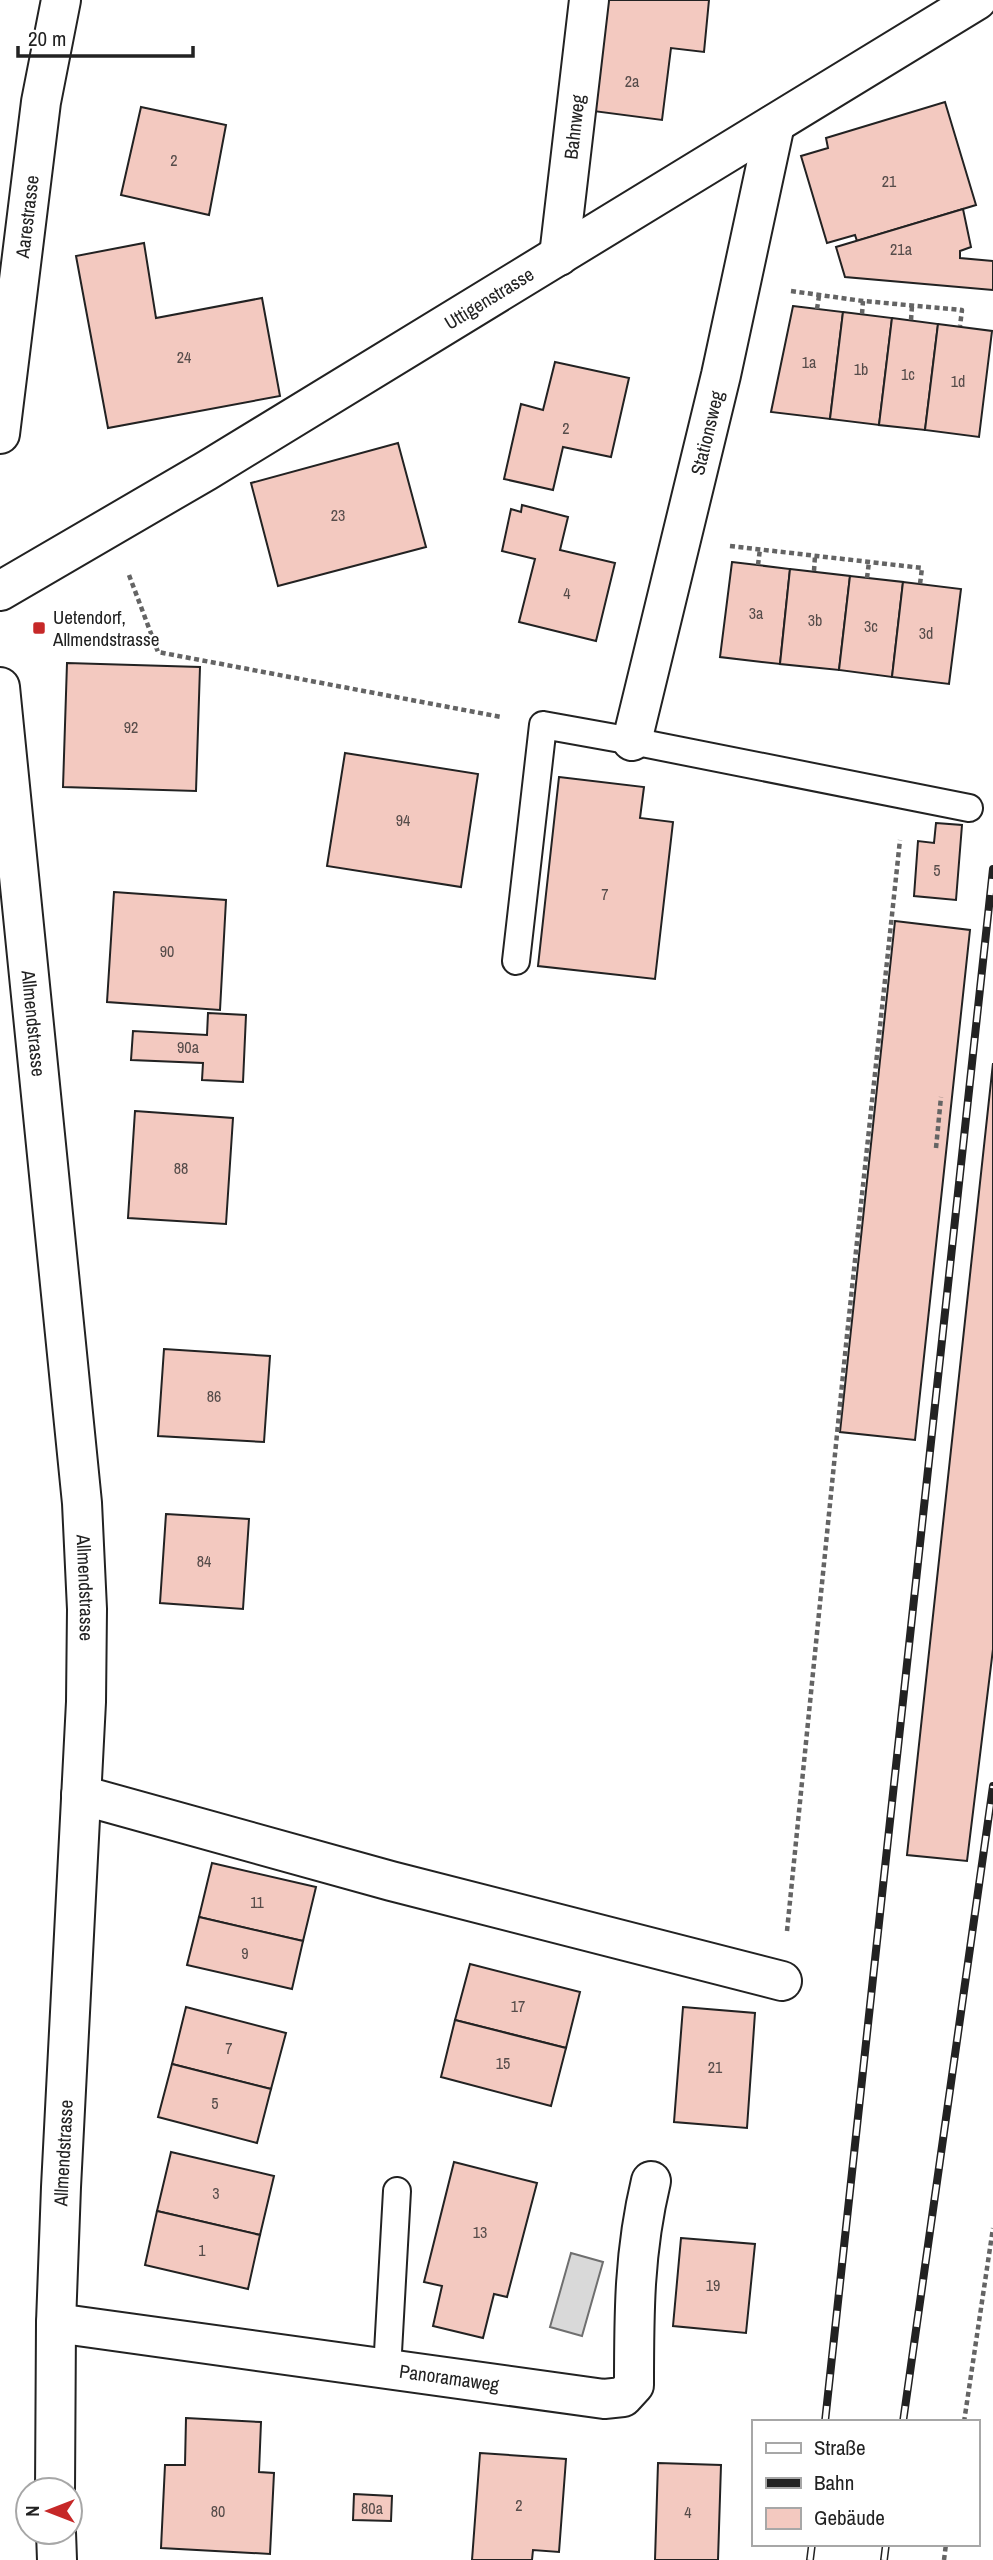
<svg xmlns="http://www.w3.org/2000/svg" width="993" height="2560" viewBox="0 0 993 2560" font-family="'Archivo Narrow',sans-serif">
<rect width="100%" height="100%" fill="#fff"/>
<!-- water -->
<polygon fill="#d9d9d9" stroke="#6f6f6f" stroke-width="2" points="571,2253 603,2262 582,2336 550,2327"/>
<!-- building -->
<g fill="#f3c9c0" stroke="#222" stroke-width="2">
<polygon points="607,0 709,0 704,52 671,48 662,120 593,111"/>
<polygon points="945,102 976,205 857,241 855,235 827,243 801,156 828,148 826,138"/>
<polygon points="141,107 226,125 209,215 121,195"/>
<polygon points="963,209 971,247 960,251 960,258 993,261 993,290 845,277 836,247"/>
<polygon points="144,243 156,318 262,298 280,396 108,428 76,256"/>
<polygon points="793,306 843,312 830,419 771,412"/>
<polygon points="843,312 892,318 879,425 830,419"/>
<polygon points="892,318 938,324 925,430 879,425"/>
<polygon points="938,324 992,331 979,437 925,430"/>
<polygon points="555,362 629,378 611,457 563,447 553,490 504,479 521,404 543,410"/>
<polygon points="398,443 426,547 278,586 251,483"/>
<polygon points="522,505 568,517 560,550 615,563 596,641 519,622 535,559 502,551 511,509 521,512"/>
<polygon points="732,562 790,569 780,664 720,657"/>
<polygon points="790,569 850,576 839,670 780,664"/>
<polygon points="850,576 903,582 892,677 839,670"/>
<polygon points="903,582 961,589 949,684 892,677"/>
<polygon points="67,663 200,667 196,791 63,787"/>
<polygon points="345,753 478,774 461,887 327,866"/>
<polygon points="559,777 644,787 640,818 673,822 655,979 538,966"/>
<polygon points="936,823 962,825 956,900 914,896 918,841 934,843"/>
<polygon points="114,892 226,900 220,1010 107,1002"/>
<polygon points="895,921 970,930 915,1440 840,1432"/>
<polygon points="208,1013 246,1015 243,1082 202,1080 203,1063 131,1060 133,1031 207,1035"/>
<polygon points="993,1063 993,1649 967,1861 907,1855"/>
<polygon points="135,1111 233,1118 226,1224 128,1218"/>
<polygon points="164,1349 270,1356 264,1442 158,1436"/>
<polygon points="166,1514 249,1519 243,1609 160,1603"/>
<polygon points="212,1863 316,1887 303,1941 199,1917"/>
<polygon points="199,1917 303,1941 292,1989 187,1965"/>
<polygon points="470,1964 580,1992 566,2048 455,2020"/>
<polygon points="186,2007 286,2033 271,2089 172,2064"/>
<polygon points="683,2007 755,2013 747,2128 674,2122"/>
<polygon points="455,2020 566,2048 551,2106 441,2077"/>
<polygon points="172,2064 271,2089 257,2143 158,2117"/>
<polygon points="171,2152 274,2176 260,2235 157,2211"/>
<polygon points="454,2162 537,2183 507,2297 494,2294 483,2338 433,2326 442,2286 424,2282"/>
<polygon points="157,2211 260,2235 248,2289 145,2265"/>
<polygon points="681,2238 755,2244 746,2333 673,2326"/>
<polygon points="186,2418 261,2422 259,2472 274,2473 270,2554 161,2548 165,2465 185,2465"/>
<polygon points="480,2453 566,2459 559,2552 533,2550 532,2560 472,2560"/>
<polygon points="658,2463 721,2465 718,2560 655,2560"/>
<polygon points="354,2494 392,2496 391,2521 353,2520"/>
</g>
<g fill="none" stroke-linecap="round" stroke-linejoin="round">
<defs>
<g id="service">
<polyline points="516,961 543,725 632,741 969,808"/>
<polyline points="387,2370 397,2191"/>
</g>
<g id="minor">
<path id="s1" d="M559,256L589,0"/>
<path id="s2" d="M0,434L41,102L61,0"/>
<path id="s3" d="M0,591L206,471L977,0"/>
<path id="s4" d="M0,687L82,1503L87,1609L86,1702L61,2187L56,2323L55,2490"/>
<path id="s5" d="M632,741L721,375L775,124"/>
<polyline points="81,1795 391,1881 782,1981"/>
<path id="s6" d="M56,2323L604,2399L623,2397L634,2385C634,2312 634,2252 651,2181"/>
<polyline points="56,2532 57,2560"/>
</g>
</defs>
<!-- service casing -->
<use href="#service" stroke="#222" stroke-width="30"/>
<!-- minor casing -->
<use href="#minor" stroke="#222" stroke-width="42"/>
<!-- path -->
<g stroke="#646464" stroke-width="4.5" stroke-dasharray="5 3.5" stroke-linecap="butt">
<polyline points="791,291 863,301 962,310 960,326"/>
<polyline points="817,309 819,296"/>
<polyline points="862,314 863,301"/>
<polyline points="911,320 912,306"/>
<polyline points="730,546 922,568 920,584"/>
<polyline points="758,565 760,549"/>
<polyline points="814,571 815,556"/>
<polyline points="129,575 158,652 501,717"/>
<polyline points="867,578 869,562"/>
<polyline points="936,1148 941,1097"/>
<polyline points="787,1931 847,1335 900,840"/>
<polyline points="964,2422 993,2228"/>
<polyline points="944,2560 946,2544"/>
</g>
<!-- service -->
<use href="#service" stroke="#fff" stroke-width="26"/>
<!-- minor -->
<use href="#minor" stroke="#fff" stroke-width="38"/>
<defs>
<g id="rail">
<polyline points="825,2422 993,869"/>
<polyline points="903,2422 993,1786"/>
<polyline points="810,2560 812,2544"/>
<polyline points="884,2560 886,2544"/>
</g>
</defs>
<!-- rail casing -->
<use href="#rail" stroke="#222" stroke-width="8"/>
<!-- rail -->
<use href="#rail" stroke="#fff" stroke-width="5" stroke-dasharray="16" stroke-linecap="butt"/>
</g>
<!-- markers -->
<rect fill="#c62828" stroke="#fff" stroke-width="2.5" x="32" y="621" width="14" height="14" rx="3.5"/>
<g text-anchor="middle" stroke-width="5" stroke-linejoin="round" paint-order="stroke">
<!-- number labels -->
<g font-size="16" fill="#564c4a">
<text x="632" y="87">2a</text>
<text x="174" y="166">2</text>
<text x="889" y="187">21</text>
<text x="901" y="255">21a</text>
<text x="184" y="363">24</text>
<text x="809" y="368">1a</text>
<text x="861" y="375">1b</text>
<text x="908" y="380">1c</text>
<text x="958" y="387">1d</text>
<text x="566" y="434">2</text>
<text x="338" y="521">23</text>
<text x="567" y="599">4</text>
<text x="756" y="619">3a</text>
<text x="815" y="626">3b</text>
<text x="871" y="632">3c</text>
<text x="926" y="639">3d</text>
<text x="131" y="733">92</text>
<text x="403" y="826">94</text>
<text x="937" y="876">5</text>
<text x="605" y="900">7</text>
<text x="167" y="957">90</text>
<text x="188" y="1053">90a</text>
<text x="181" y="1174">88</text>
<text x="214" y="1402">86</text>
<text x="204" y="1567">84</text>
<text x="257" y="1908">11</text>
<text x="245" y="1959">9</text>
<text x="518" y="2012">17</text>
<text x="229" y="2054">7</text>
<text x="503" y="2069">15</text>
<text x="715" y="2073">21</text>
<text x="215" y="2109">5</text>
<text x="216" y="2199">3</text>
<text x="480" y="2238">13</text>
<text x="202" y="2256">1</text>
<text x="713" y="2291">19</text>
<text x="519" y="2511">2</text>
<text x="372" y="2514">80a</text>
<text x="218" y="2517">80</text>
<text x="688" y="2518">4</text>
</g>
<!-- street labels -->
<g font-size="19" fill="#222" stroke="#fff">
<text dy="7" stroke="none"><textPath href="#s1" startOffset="130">Bahnweg</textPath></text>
<text dy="7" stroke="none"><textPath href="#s2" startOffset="219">Aarestrasse</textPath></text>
<text dy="7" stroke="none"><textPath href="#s3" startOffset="570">Uttigenstrasse</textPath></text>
<text dy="7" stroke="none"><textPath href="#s5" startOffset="317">Stationsweg</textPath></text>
<text dy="7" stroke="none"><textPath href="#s4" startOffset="338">Allmendstrasse</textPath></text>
<text dy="7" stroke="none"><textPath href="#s4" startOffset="905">Allmendstrasse</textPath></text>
<text transform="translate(63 2153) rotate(-87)" y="7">Allmendstrasse</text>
<text dy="7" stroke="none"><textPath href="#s6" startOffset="397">Panoramaweg</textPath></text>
</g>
<!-- poi labels -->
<g font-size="19" fill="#222" stroke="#fff" text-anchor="start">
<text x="53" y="624">Uetendorf,<tspan x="53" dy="22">Allmendstrasse</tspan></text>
</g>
</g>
<!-- legend -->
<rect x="752" y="2420" width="228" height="126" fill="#ffffff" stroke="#a7a7a7" stroke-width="2"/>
<rect x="766" y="2443" width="35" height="10" fill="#ffffff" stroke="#a7a7a7" stroke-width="2"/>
<text x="814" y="2455" font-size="21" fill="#222222">Straße</text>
<rect x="766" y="2478" width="35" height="10" fill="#222222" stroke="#a7a7a7" stroke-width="2"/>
<text x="814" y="2490" font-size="21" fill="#222222">Bahn</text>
<rect x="766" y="2508" width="35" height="21" fill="#f3c9c0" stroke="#a7a7a7" stroke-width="2"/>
<text x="814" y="2525" font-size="21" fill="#222222">Gebäude</text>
<!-- north arrow -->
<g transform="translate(49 2511) rotate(270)"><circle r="33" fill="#ffffff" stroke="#a7a7a7" stroke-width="2"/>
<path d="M0-5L12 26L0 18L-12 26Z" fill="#c62828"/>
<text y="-10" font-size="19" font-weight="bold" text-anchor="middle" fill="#222222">N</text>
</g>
<!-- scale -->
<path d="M18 46v10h175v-10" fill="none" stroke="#222222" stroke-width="3.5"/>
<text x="28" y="46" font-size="21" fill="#222222" stroke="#ffffff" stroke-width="5" paint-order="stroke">20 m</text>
</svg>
